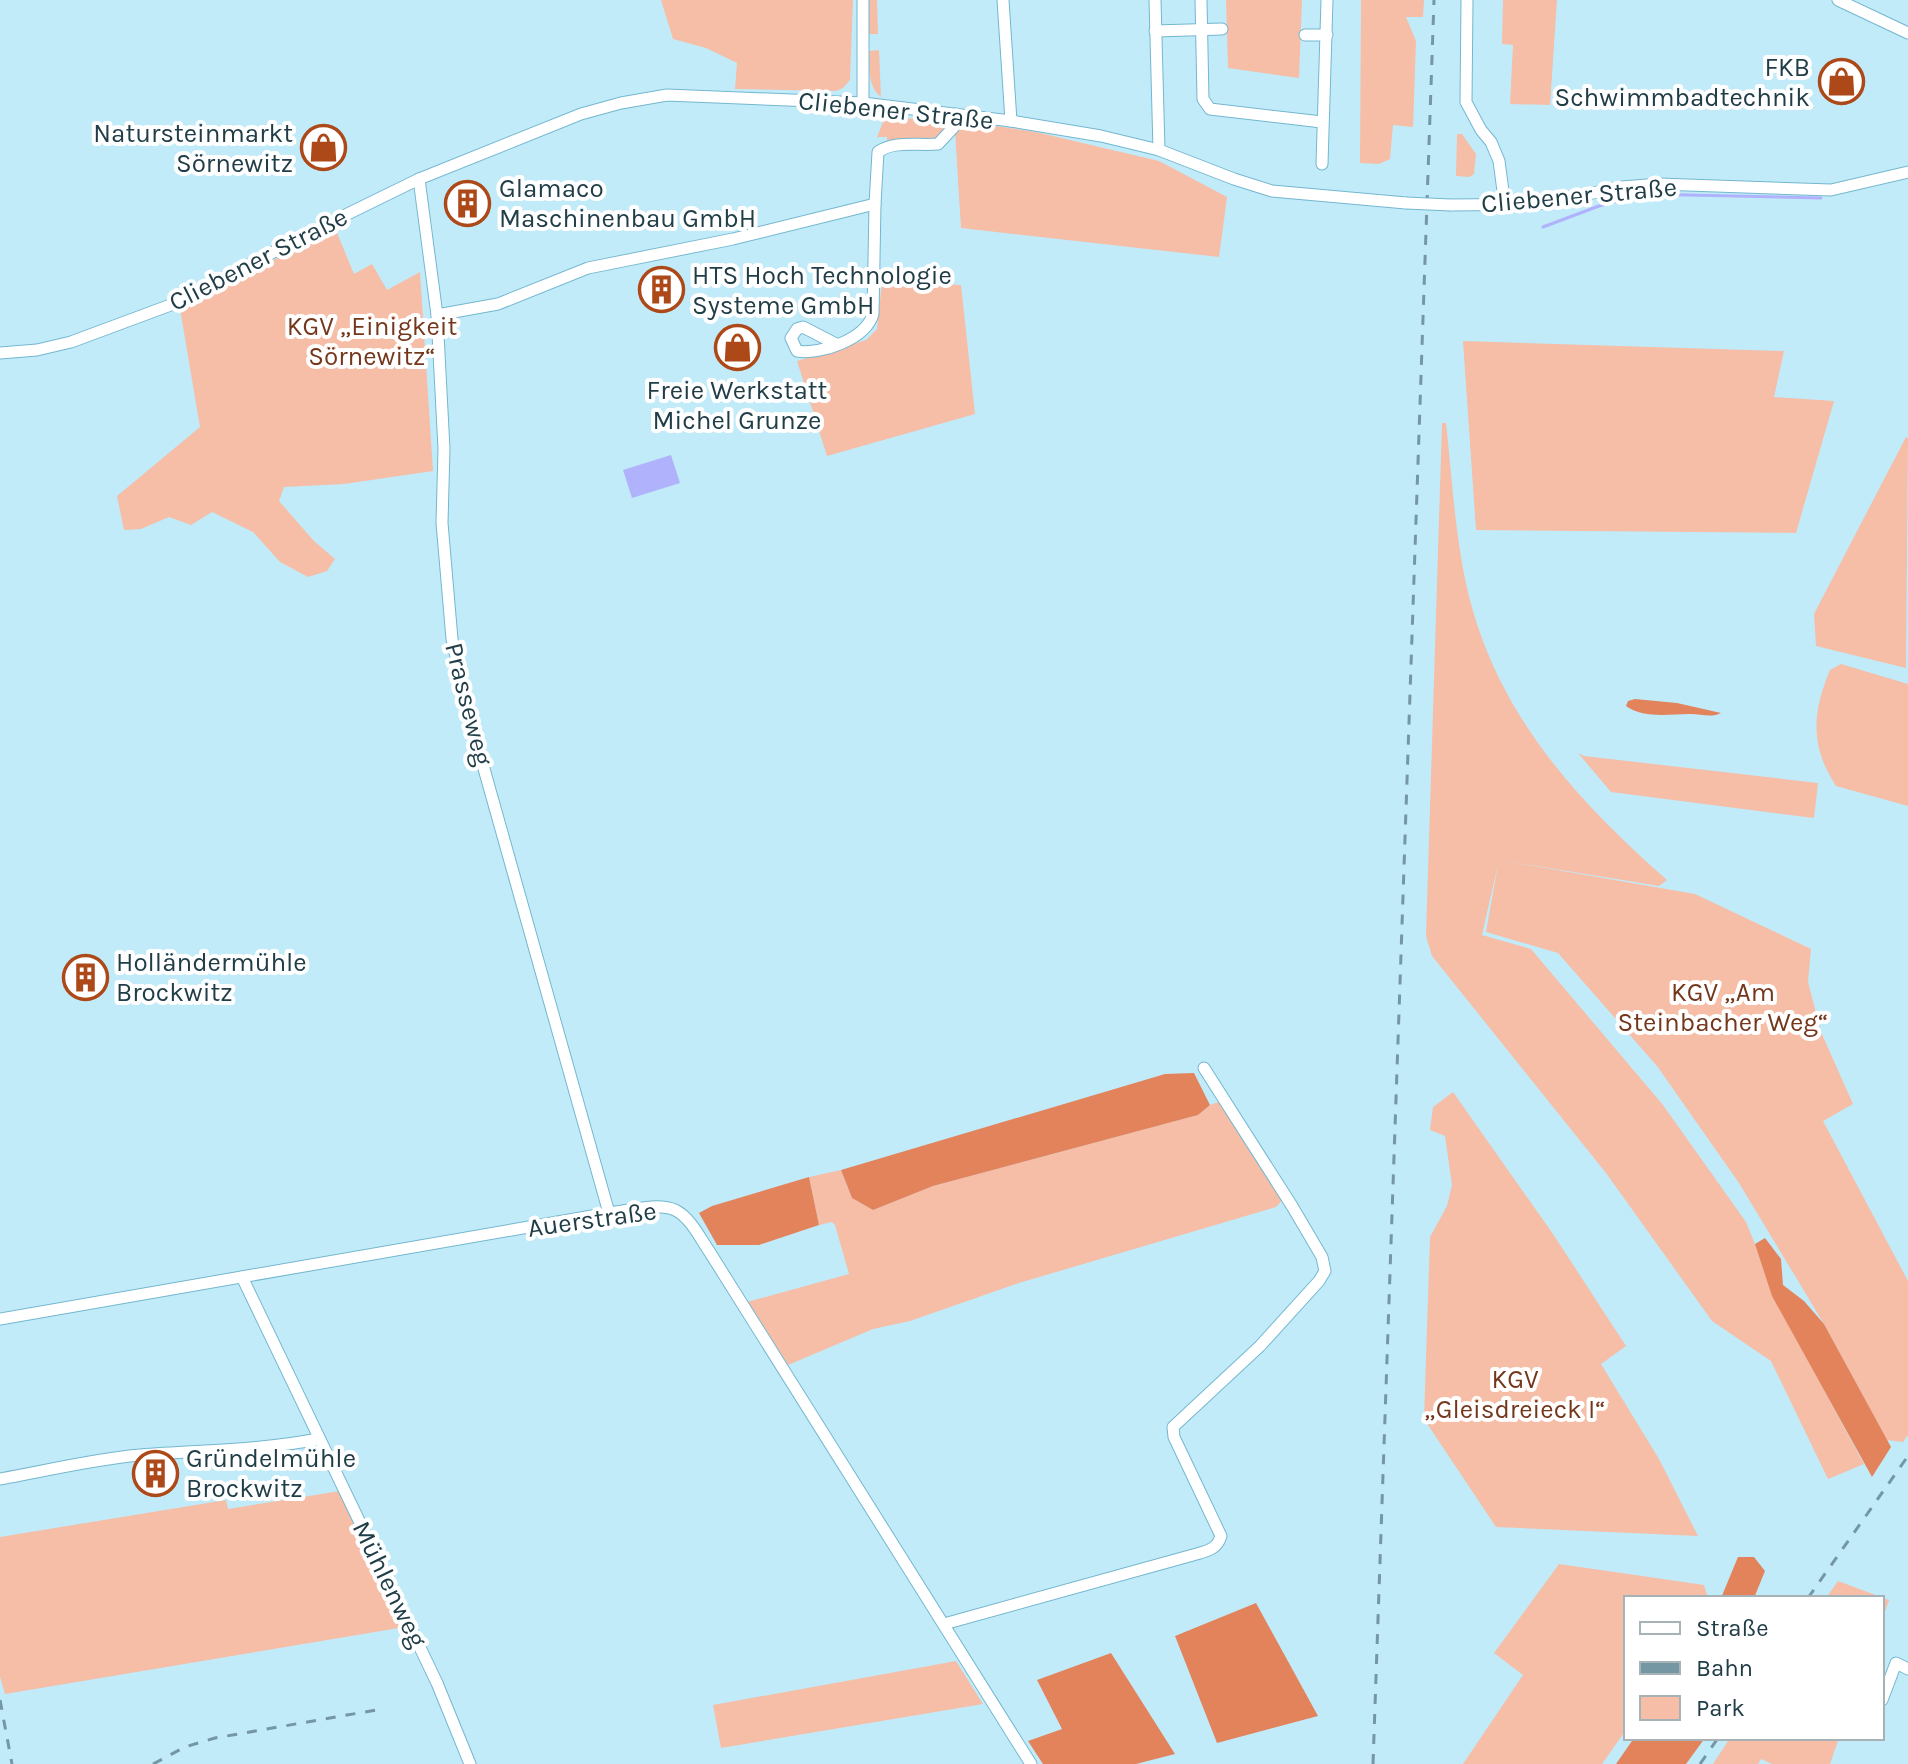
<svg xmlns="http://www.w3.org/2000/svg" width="1908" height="1764" viewBox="0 0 1908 1764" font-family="Karla,sans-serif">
<rect width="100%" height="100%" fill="#c2ebfa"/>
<!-- green -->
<g fill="#f6bda7">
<polygon points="661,0 853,0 850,80 843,88 836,91 735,89 737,63 706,48 673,39"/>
<polygon points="868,0 877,0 878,34 869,34"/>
<polygon points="1226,0 1302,0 1299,78 1228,68"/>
<polygon points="1361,0 1424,0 1423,17 1406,17 1416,41 1413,127 1393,125 1390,159 1379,164 1360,163"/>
<polygon points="1503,0 1557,0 1550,105 1510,104 1513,45 1502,44"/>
<path d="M879,50L881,97C867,86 870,67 869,51Z"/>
<path d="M885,117L949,121C944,149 909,141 887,141V137H877Z"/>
<polygon points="962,121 1036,132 1159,161 1227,197 1219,257 961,228 955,131"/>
<polygon points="1457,134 1462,134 1476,154 1474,174 1469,177 1456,176"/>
<polygon points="335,228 354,274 372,264 387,290 420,272 433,471 344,484 284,487 279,501 314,541 335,559 327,571 308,577 280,562 253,532 212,512 191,525 169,517 141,529 124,530 117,496 200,427 180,309"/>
<polygon points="882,282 961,285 975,414 827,456 797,361 866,340 877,329"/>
<polygon points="1463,341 1784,351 1774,397 1834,401 1796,533 1476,530"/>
<path d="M1442,423H1446C1451,469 1454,517 1462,563C1485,699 1567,792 1667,880L1659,886L1499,860L1695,894L1811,949L1808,982L1821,1032L1853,1104L1823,1121L1908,1281V1435L1903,1442L1887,1440L1824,1324L1739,1183L1657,1066L1558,953L1486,932L1498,864L1482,935L1531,949L1663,1105L1746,1222L1766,1271L1773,1296L1864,1464L1828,1479L1771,1361L1712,1321L1606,1173L1432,956L1426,936Z"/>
<polygon points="1906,437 1908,438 1906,668 1816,646 1814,614"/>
<path d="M1841,664L1908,684V806L1836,786C1810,746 1812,713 1830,670Z"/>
<polygon points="1578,753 1584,756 1818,783 1814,818 1611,792"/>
<polygon points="1453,1092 1553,1234 1626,1346 1601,1364 1659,1459 1698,1536 1496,1527 1424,1419 1430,1237 1447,1206 1452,1185 1445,1136 1430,1130 1433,1107"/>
<polygon points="1224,1100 1287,1195 1276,1207 1019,1283 910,1321 873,1329 788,1365 747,1302 849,1274 835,1225 832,1222 819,1225 809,1177 841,1170 852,1198 873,1210 933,1186 1198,1115 1210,1105"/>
<polygon points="340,1491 367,1554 405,1627 5,1694 0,1677 0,1537 226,1500 228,1509"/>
<polygon points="1559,1564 1704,1585 1708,1598 1626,1598 1626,1730 1602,1764 1463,1764 1523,1675 1494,1653"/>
<polygon points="1838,1581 1889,1600 1882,1620 1882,1598 1826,1598"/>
<polygon points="956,1661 983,1704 721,1748 713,1705"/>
<polygon points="1730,1738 1839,1738 1830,1764 1772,1764 1761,1759 1758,1764 1713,1764"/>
</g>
<!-- forest -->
<g fill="#e2835c">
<path d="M1635,699L1677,703L1721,713C1711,718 1702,714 1690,714C1669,714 1644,719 1626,706L1628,701Z"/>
<polygon points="1194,1073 1210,1105 1198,1115 933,1186 873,1210 852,1198 841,1170 1165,1074"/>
<polygon points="809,1177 819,1225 759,1245 717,1245 699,1213 712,1206"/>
<polygon points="1765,1238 1781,1259 1783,1285 1804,1301 1824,1324 1891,1447 1872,1477 1772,1296 1755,1244"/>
<polygon points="1738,1557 1754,1557 1765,1571 1754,1598 1721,1598"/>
<polygon points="1256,1603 1318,1716 1217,1743 1175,1636"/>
<polygon points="1111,1653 1175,1754 1136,1764 1043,1764 1028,1741 1062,1729 1037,1680"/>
<polygon points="1634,1738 1705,1738 1686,1764 1616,1764"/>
</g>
<!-- water -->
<polygon fill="#b0b2fb" points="671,455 680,483 632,498 623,470"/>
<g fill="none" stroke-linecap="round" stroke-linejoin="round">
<!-- stream -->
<polyline stroke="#b0b2fb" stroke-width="3" points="1543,227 1599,206 1643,194 1821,198"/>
<defs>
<g id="minor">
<polyline points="863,0 863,103"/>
<polyline points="1003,0 1011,121"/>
<polyline points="1155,0 1159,150"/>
<polyline points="1201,0 1203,99 1210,109 1322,122"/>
<polyline points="1467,0 1466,102 1481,130 1491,142 1499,161 1505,206"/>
<polyline points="1838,0 1908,33"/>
<polyline points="1155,31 1222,29"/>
<polyline points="1305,35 1327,35"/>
<polyline points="1322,164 1327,0"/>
<polyline points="419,179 437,315 444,449 442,523 452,639 470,719 609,1213"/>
<path d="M875,204L878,152C894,140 919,146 938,144L953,128L956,114"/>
<polyline points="1451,205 1539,204 1622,187 1659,184 1831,190 1908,172"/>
<path d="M437,315L498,304L588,268L733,239L875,204L873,314C866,339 821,355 797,351L791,338L797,329L803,327L836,344"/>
<polyline points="0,353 37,350 71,342 176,303 325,225 419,179 581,114 621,103 667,95 863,103 1011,121 1101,136 1159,150 1234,179 1272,191 1406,203"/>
<polyline points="242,1277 437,1683 470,1764"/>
<path d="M0,1319L609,1213C628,1211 657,1202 675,1210C690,1217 700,1238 709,1251L1031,1764"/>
<path d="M0,1479C46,1471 93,1459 140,1455C202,1450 257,1451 318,1439"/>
<path d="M944,1624L1193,1555C1206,1551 1217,1550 1221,1536L1174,1437L1173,1427L1260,1346L1319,1281L1325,1271L1322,1257L1292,1206L1204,1068"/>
<polyline points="1882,1700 1896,1663 1908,1669"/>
</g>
</defs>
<!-- minor casing -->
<use href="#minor" stroke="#73b7cf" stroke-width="13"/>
<!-- minor -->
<use href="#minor" stroke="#fff" stroke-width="11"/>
<!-- rail -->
<g stroke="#7497a3" stroke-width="3" stroke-dasharray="10 10" stroke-linecap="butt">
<polyline points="1808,1598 1908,1456"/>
<polyline points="0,1700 12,1764"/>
<polyline points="153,1764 185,1747 215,1738 382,1709"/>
<polyline points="1373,1764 1434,0"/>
<polyline points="1700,1764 1718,1738"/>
</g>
<defs>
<polyline id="minor-bridge" points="1406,203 1451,205"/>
</defs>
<!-- minor-bridge casing -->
<use href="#minor-bridge" stroke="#73b7cf" stroke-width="13" stroke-linecap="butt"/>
<!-- minor-bridge -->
<use href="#minor-bridge" stroke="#fff" stroke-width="11"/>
</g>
<!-- icons -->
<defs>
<symbol id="shop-ring" viewBox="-11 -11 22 22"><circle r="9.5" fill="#fff" stroke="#ad4818" stroke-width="1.5"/><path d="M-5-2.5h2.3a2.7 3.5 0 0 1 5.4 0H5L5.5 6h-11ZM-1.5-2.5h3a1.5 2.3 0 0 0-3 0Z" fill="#ad4818"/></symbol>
<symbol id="building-ring" viewBox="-11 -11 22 22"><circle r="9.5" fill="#fff" stroke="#ad4818" stroke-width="1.5"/><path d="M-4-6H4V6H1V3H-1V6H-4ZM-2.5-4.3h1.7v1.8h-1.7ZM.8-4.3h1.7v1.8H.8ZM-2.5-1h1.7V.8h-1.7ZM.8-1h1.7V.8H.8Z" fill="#ad4818"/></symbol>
</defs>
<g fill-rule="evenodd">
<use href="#shop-ring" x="1816" y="56" width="51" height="51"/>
<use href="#shop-ring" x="298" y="122" width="51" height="51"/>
<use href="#building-ring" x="442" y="178" width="51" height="51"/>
<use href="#building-ring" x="636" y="264" width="51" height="51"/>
<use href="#shop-ring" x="712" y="322" width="51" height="51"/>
<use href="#building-ring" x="60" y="952" width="51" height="51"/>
<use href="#building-ring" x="130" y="1448" width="51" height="51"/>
</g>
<g text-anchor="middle" stroke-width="8" stroke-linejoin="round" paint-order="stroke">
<!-- poi labels -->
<g font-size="26" fill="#213e48" stroke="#fff" text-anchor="start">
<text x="1810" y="76" text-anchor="end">FKB<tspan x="1810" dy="30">Schwimmbadtechnik</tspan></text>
<text x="293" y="142" text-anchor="end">Natursteinmarkt<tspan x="293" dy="30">Sörnewitz</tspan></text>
<text x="499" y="197">Glamaco<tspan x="499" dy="30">Maschinenbau GmbH</tspan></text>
<text x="692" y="284">HTS Hoch Technologie<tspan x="692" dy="30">Systeme GmbH</tspan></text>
<text x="737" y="399" text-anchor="middle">Freie Werkstatt<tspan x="737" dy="30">Michel Grunze</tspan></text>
<text x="116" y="971">Holländermühle<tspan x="116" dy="30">Brockwitz</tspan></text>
<text x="186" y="1467">Gründelmühle<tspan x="186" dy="30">Brockwitz</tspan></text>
</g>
<!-- street labels -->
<g font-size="26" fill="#213e48" stroke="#fff">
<text transform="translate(896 110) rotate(6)" y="9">Cliebener Straße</text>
<text transform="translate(1579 195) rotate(-5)" y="9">Cliebener Straße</text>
<text transform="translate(258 259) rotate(-27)" y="9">Cliebener Straße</text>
<text transform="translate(469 704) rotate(76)" y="9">Prasseweg</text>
<text transform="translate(592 1219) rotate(-8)" y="9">Auerstraße</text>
<text transform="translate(390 1584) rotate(64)" y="9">Mühlenweg</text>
</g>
<!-- park labels -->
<g font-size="26" fill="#74371c" stroke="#fff">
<text x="372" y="335">KGV „Einigkeit<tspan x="372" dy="30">Sörnewitz“</tspan></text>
<text x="1723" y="1001">KGV „Am<tspan x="1723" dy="30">Steinbacher Weg“</tspan></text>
<text x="1515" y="1388">KGV<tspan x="1515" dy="30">„Gleisdreieck I“</tspan></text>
</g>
</g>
<!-- legend -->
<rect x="1624" y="1596" width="260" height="144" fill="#ffffff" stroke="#a6b2b6" stroke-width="2"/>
<rect x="1640" y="1622" width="40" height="12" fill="#ffffff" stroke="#a6b2b6" stroke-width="2"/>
<text x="1696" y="1636" font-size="24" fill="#213e48">Straße</text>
<rect x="1640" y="1662" width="40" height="12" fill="#7497a3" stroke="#a6b2b6" stroke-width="2"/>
<text x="1696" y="1676" font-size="24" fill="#213e48">Bahn</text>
<rect x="1640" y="1696" width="40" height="24" fill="#f6bda7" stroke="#a6b2b6" stroke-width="2"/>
<text x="1696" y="1716" font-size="24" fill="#213e48">Park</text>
</svg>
